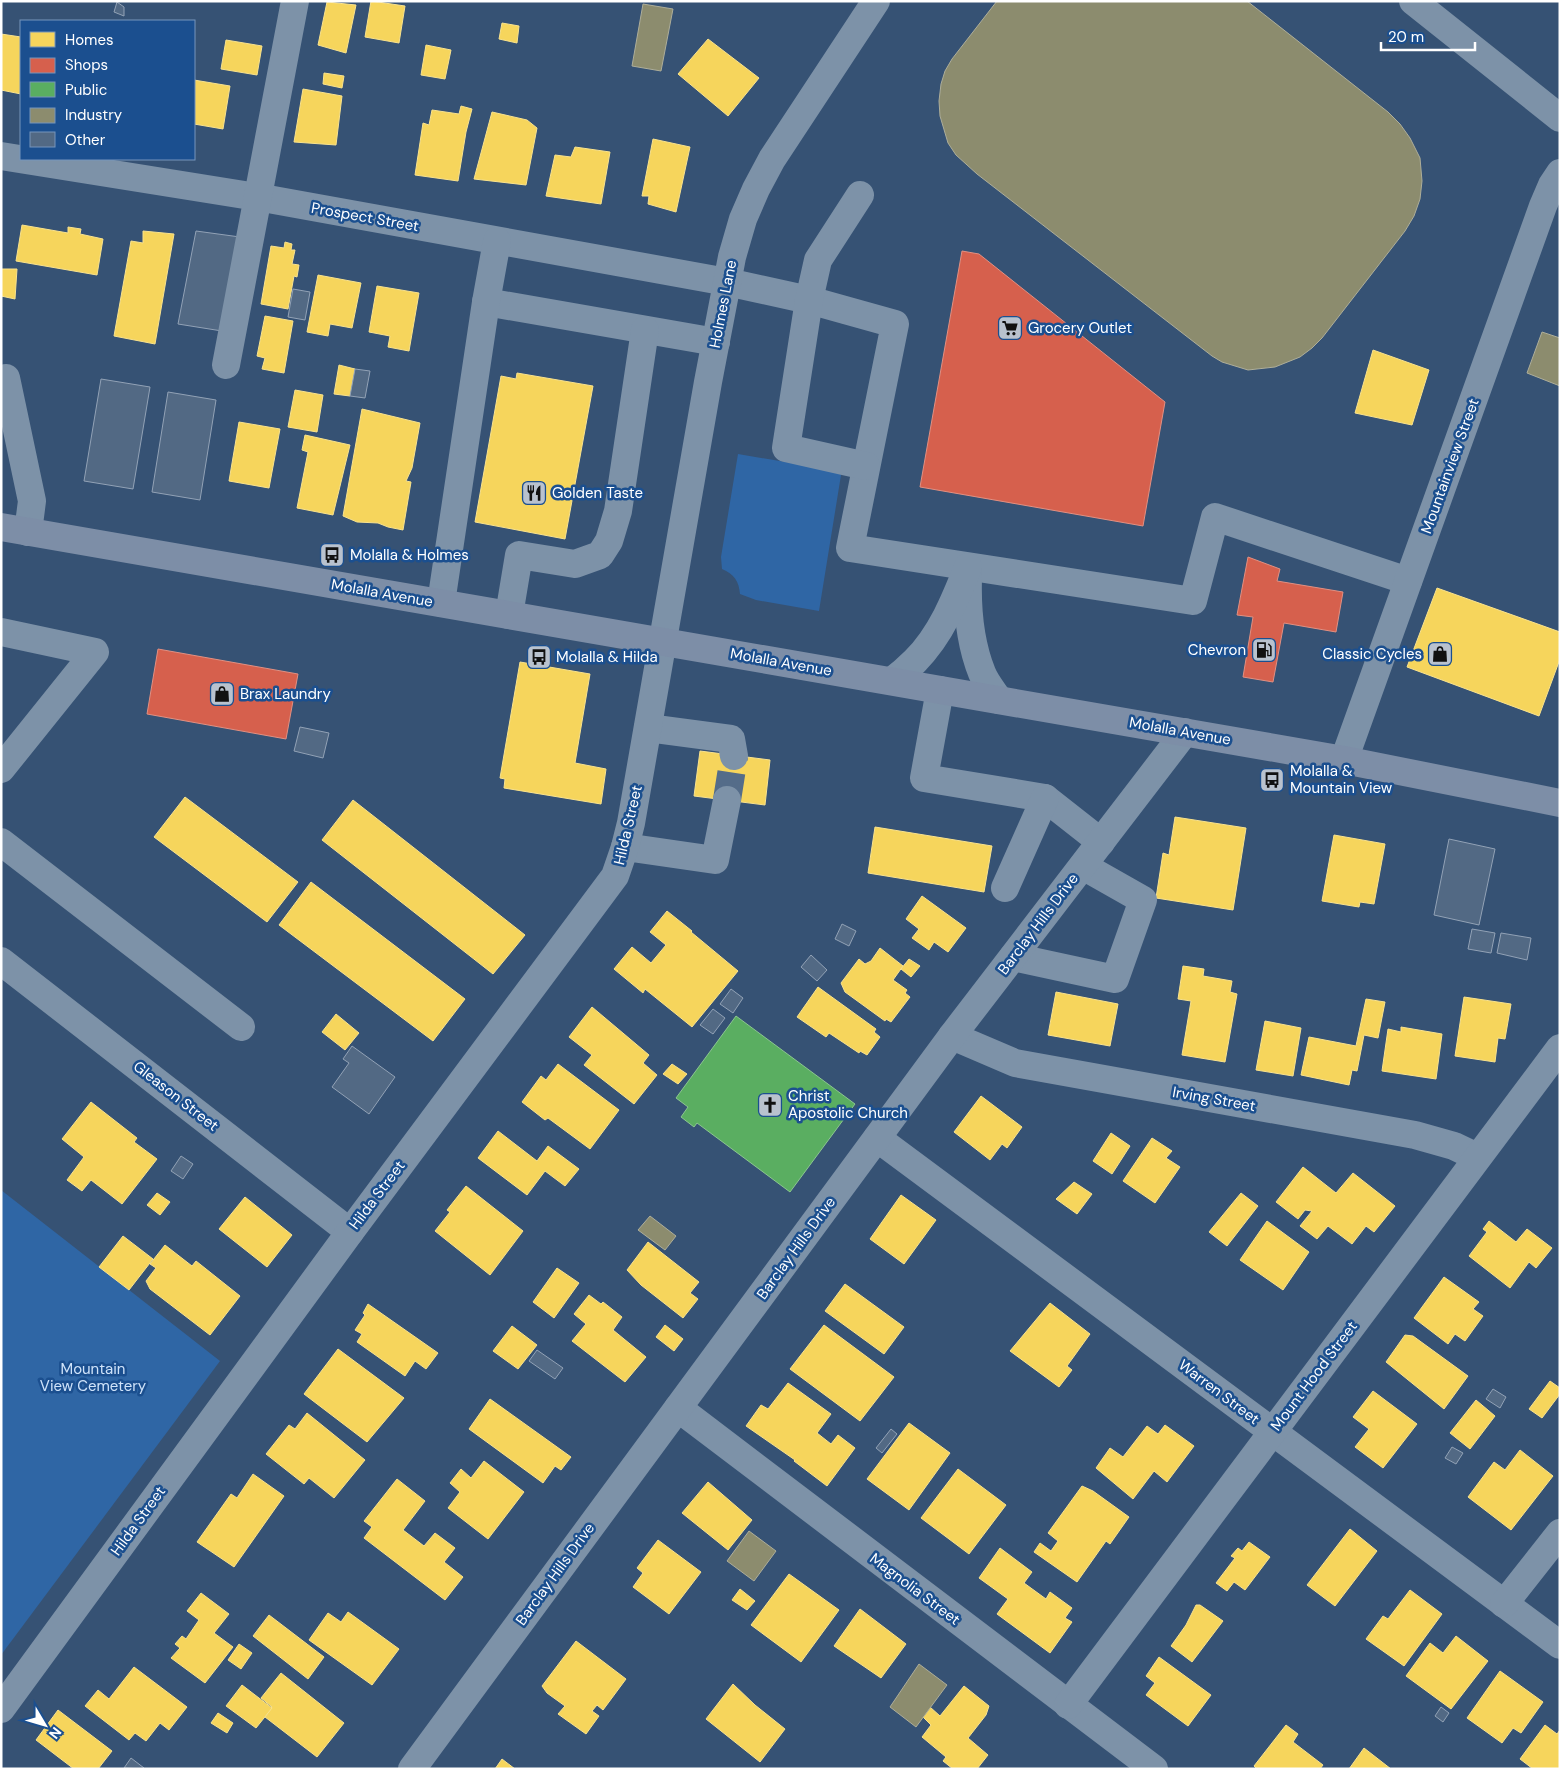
<svg xmlns="http://www.w3.org/2000/svg" width="1561" height="1770" viewBox="0 0 1561 1770" font-family="'DM Sans',sans-serif">
<rect width="100%" height="100%" fill="#365274"/>
<!-- green -->
<g fill="#2f66a5">
<path d="M738,454L839,471L841,475L819,611L756,600L740,594C739,581 734,574 722,569L721,557Z"/>
<polygon points="1,1190 220,1361 1,1655"/>
</g>
<!-- homes -->
<g fill="#f6d55c" stroke="#f9e28d">
<polygon points="371,1 405,6 399,43 365,37"/>
<polygon points="327,2 356,5 346,53 318,45"/>
<polygon points="502,23 519,26 517,43 499,39"/>
<polygon points="1,34 21,37 21,94 1,90"/>
<polygon points="708,39 759,78 728,116 678,74"/>
<polygon points="226,40 262,46 257,75 221,69"/>
<polygon points="426,45 451,50 445,79 421,75"/>
<polygon points="324,73 344,76 342,88 323,84"/>
<polygon points="194,80 230,86 223,129 194,124"/>
<polygon points="303,89 342,96 336,145 294,142"/>
<polygon points="461,106 472,109 466,132 458,181 415,175 423,123 429,125 432,110 459,114"/>
<polygon points="492,112 527,120 537,128 526,185 474,179"/>
<polygon points="653,139 690,147 676,212 648,204 649,196 642,196"/>
<polygon points="575,147 610,152 601,204 546,196 555,155 571,157"/>
<polygon points="22,225 68,233 68,227 81,229 80,234 103,239 97,275 16,261"/>
<polygon points="143,231 174,234 155,344 114,336 131,241 143,243"/>
<polygon points="285,242 292,244 291,250 295,250 292,264 299,265 297,277 294,276 288,309 261,304 271,246 284,248"/>
<polygon points="1,269 17,269 15,299 1,296"/>
<polygon points="318,275 361,283 352,328 330,324 328,336 307,332"/>
<polygon points="377,286 419,293 409,351 388,347 390,336 369,332"/>
<polygon points="265,316 293,321 284,373 262,369 265,358 257,356"/>
<polygon points="1373,350 1429,370 1412,425 1355,413"/>
<polygon points="339,365 355,369 350,396 334,394"/>
<polygon points="517,373 593,386 565,539 475,522 501,376 516,379"/>
<polygon points="295,390 323,395 317,432 288,427"/>
<polygon points="362,409 420,423 412,468 406,481 411,482 403,530 388,527 378,523 357,522 343,516"/>
<polygon points="239,422 280,429 269,488 229,481"/>
<polygon points="305,435 350,445 333,515 297,508 308,452 302,450"/>
<polygon points="1437,588 1560,632 1560,659 1539,716 1407,667"/>
<polygon points="520,662 590,674 575,763 606,769 601,804 504,788 505,779 500,778"/>
<polygon points="700,751 770,760 765,805 694,796"/>
<polygon points="185,797 298,882 267,922 154,837"/>
<polygon points="353,800 525,935 493,974 322,840"/>
<polygon points="1175,817 1246,828 1233,910 1156,898 1163,853 1169,855"/>
<polygon points="875,827 992,846 984,892 868,873"/>
<polygon points="1334,835 1385,844 1374,904 1360,902 1359,907 1322,901"/>
<polygon points="311,882 465,999 433,1041 279,925"/>
<polygon points="922,896 966,928 948,952 934,942 929,950 912,938 919,929 906,919"/>
<polygon points="667,911 692,931 691,932 738,971 692,1027 645,989 643,993 614,969 632,947 651,963 666,945 650,932"/>
<polygon points="880,948 903,966 893,980 907,990 905,993 910,997 891,1022 886,1019 885,1021 845,992 841,983 859,959 865,964 871,961"/>
<polygon points="909,959 920,966 911,977 901,969"/>
<polygon points="1183,966 1204,969 1203,976 1232,981 1230,992 1237,994 1225,1062 1182,1055 1191,1001 1178,999"/>
<polygon points="818,987 876,1029 874,1032 880,1037 867,1055 860,1051 859,1053 829,1033 826,1037 797,1017"/>
<polygon points="1056,992 1118,1004 1110,1046 1048,1035"/>
<polygon points="1464,997 1511,1004 1505,1039 1498,1038 1495,1062 1455,1056"/>
<polygon points="1366,999 1385,1002 1378,1038 1364,1035 1357,1071 1352,1070 1349,1085 1301,1075 1309,1037 1356,1046"/>
<polygon points="592,1007 649,1055 643,1063 657,1075 634,1104 584,1065 592,1055 569,1037"/>
<polygon points="336,1014 359,1033 345,1050 322,1032"/>
<polygon points="1265,1021 1301,1028 1293,1076 1256,1070"/>
<polygon points="1401,1027 1442,1034 1436,1079 1382,1071 1388,1029 1401,1032"/>
<polygon points="558,1064 619,1110 590,1149 548,1118 545,1120 522,1102 541,1076 546,1080"/>
<polygon points="672,1064 687,1074 678,1084 663,1074"/>
<polygon points="981,1096 1022,1127 1007,1148 1002,1144 990,1160 954,1132"/>
<polygon points="91,1102 137,1138 134,1142 157,1159 122,1204 91,1180 82,1191 67,1180 84,1157 62,1139"/>
<polygon points="498,1131 537,1161 548,1146 579,1169 565,1186 545,1171 527,1195 478,1158"/>
<polygon points="1111,1133 1130,1146 1112,1174 1093,1161"/>
<polygon points="1152,1138 1172,1151 1166,1158 1180,1167 1155,1203 1123,1181"/>
<polygon points="1303,1167 1336,1193 1353,1173 1395,1206 1374,1232 1366,1226 1352,1244 1328,1226 1317,1239 1300,1226 1312,1211 1305,1210 1298,1219 1276,1202"/>
<polygon points="1074,1182 1092,1194 1077,1214 1056,1199"/>
<polygon points="466,1186 523,1231 490,1275 435,1231 450,1212 447,1210"/>
<polygon points="157,1193 170,1202 160,1215 147,1205"/>
<polygon points="1241,1193 1258,1206 1227,1246 1209,1232"/>
<polygon points="901,1195 936,1220 904,1264 870,1239"/>
<polygon points="245,1197 292,1235 267,1267 219,1229"/>
<polygon points="1267,1221 1309,1252 1283,1290 1240,1260"/>
<polygon points="1489,1221 1516,1242 1527,1229 1552,1248 1536,1268 1529,1262 1510,1288 1469,1256 1487,1232 1483,1229"/>
<polygon points="123,1236 153,1259 129,1290 99,1267"/>
<polygon points="648,1242 699,1282 690,1293 698,1299 683,1318 641,1285 627,1270"/>
<polygon points="165,1245 192,1266 196,1261 240,1296 210,1335 150,1289 146,1281 156,1268 150,1264"/>
<polygon points="557,1268 579,1283 554,1318 533,1302"/>
<polygon points="1444,1277 1479,1302 1473,1309 1483,1316 1465,1341 1455,1334 1448,1344 1414,1318"/>
<polygon points="845,1284 904,1327 884,1354 825,1311"/>
<polygon points="589,1295 601,1304 603,1302 622,1317 613,1330 646,1357 625,1382 572,1341 586,1324 574,1314"/>
<polygon points="1050,1303 1090,1334 1067,1366 1072,1370 1059,1387 1010,1351"/>
<polygon points="368,1304 438,1353 426,1369 415,1361 405,1376 357,1342 362,1334 355,1330 365,1315 363,1313"/>
<polygon points="665,1325 683,1339 674,1351 656,1337"/>
<polygon points="824,1325 894,1377 860,1421 790,1369"/>
<polygon points="512,1326 537,1345 518,1369 493,1351"/>
<polygon points="1405,1335 1413,1336 1468,1376 1444,1409 1386,1362"/>
<polygon points="338,1349 404,1398 367,1442 304,1394"/>
<polygon points="1550,1381 1560,1388 1560,1394 1542,1418 1529,1409"/>
<polygon points="788,1383 831,1414 817,1433 831,1444 838,1435 855,1448 827,1486 794,1461 795,1460 746,1426 761,1405 768,1409"/>
<polygon points="1373,1391 1417,1424 1383,1468 1355,1447 1369,1429 1353,1417"/>
<polygon points="490,1399 571,1457 561,1470 555,1466 543,1483 469,1429"/>
<polygon points="1476,1400 1495,1416 1470,1449 1450,1433"/>
<polygon points="307,1413 365,1460 334,1498 309,1478 304,1484 266,1454 289,1425 295,1429"/>
<polygon points="909,1423 950,1453 909,1510 867,1479"/>
<polygon points="1165,1425 1194,1446 1167,1482 1154,1471 1133,1499 1096,1468 1110,1448 1123,1457 1147,1426 1158,1434"/>
<polygon points="1520,1450 1553,1476 1511,1530 1468,1497 1494,1462 1505,1470"/>
<polygon points="484,1461 524,1492 488,1539 448,1508 460,1492 450,1483 461,1469 471,1478"/>
<polygon points="958,1469 1006,1505 969,1554 921,1518"/>
<polygon points="253,1474 284,1496 234,1567 197,1542 231,1494 237,1498"/>
<polygon points="397,1479 425,1501 403,1530 424,1546 435,1533 455,1548 444,1562 463,1577 445,1600 364,1538 372,1527 364,1521"/>
<polygon points="708,1482 752,1520 728,1550 682,1513"/>
<polygon points="1082,1486 1093,1491 1129,1517 1110,1544 1106,1541 1077,1582 1034,1552 1040,1543 1051,1551 1058,1541 1048,1533"/>
<polygon points="1350,1529 1377,1551 1335,1606 1307,1585"/>
<polygon points="658,1540 701,1572 669,1614 633,1587 643,1573 637,1568"/>
<polygon points="1249,1542 1270,1557 1245,1590 1234,1582 1227,1591 1216,1583 1235,1558 1231,1556 1238,1548 1242,1551"/>
<polygon points="1000,1548 1032,1572 1024,1583 1046,1599 1050,1592 1072,1608 1065,1618 1072,1622 1050,1653 997,1614 1008,1599 979,1578"/>
<polygon points="789,1574 839,1610 801,1662 751,1625"/>
<polygon points="740,1589 755,1601 747,1610 732,1600"/>
<polygon points="1410,1590 1442,1614 1404,1666 1366,1639 1383,1616 1388,1619"/>
<polygon points="201,1593 229,1614 214,1633 233,1647 205,1683 171,1658 180,1648 175,1644 182,1636 186,1639 199,1620 187,1611"/>
<polygon points="1196,1605 1200,1605 1223,1621 1192,1662 1171,1646 1186,1625"/>
<polygon points="860,1609 906,1644 881,1678 834,1646"/>
<polygon points="348,1612 399,1649 372,1685 309,1640 328,1613 341,1622"/>
<polygon points="269,1615 324,1657 308,1679 253,1636"/>
<polygon points="1456,1636 1488,1661 1451,1709 1406,1676 1430,1643 1443,1653"/>
<polygon points="576,1641 626,1679 603,1710 597,1705 592,1711 599,1716 586,1734 558,1714 565,1706 547,1693 542,1686"/>
<polygon points="239,1644 252,1653 241,1669 228,1660"/>
<polygon points="1159,1657 1211,1695 1188,1726 1146,1695 1155,1683 1146,1676"/>
<polygon points="134,1667 187,1707 169,1730 160,1723 146,1741 135,1733 129,1740 85,1706 98,1690 109,1699"/>
<polygon points="1500,1671 1543,1702 1521,1733 1513,1728 1502,1743 1467,1718"/>
<polygon points="281,1673 344,1723 317,1757 265,1717 272,1707 261,1698"/>
<polygon points="733,1684 755,1705 785,1729 760,1762 706,1719"/>
<polygon points="242,1685 272,1708 256,1728 226,1706"/>
<polygon points="964,1686 989,1706 986,1715 968,1738 988,1755 977,1769 953,1769 943,1761 946,1757 922,1737 931,1725 923,1717 930,1707 940,1716"/>
<polygon points="58,1710 112,1751 98,1769 74,1769 36,1740"/>
<polygon points="218,1713 233,1723 227,1733 211,1723"/>
<polygon points="1286,1725 1298,1734 1293,1742 1323,1765 1320,1769 1257,1769 1254,1766"/>
<polygon points="1545,1725 1557,1734 1560,1730 1560,1769 1533,1769 1520,1759"/>
<polygon points="1364,1748 1391,1769 1349,1769"/>
<polygon points="502,1759 515,1769 495,1769"/>
</g>
<!-- shops -->
<g fill="#d6604d" stroke="#e29082">
<polygon points="962,251 979,254 1165,402 1143,526 920,487"/>
<polygon points="1248,557 1280,569 1277,581 1343,592 1336,632 1284,623 1273,682 1243,677 1253,617 1237,615"/>
<polygon points="158,649 298,674 286,739 147,714"/>
</g>
<!-- public -->
<polygon fill="#5aae61" stroke="#8cc690" points="736,1016 855,1104 790,1192 697,1123 694,1127 681,1117 688,1107 676,1098"/>
<!-- industry -->
<g fill="#8c8c6e" stroke="#aeae9a">
<polygon points="997,1 1247,1 1388,112 1400,124 1410,138 1420,158 1422,181 1420,199 1414,216 1405,231 1322,338 1312,348 1300,357 1275,367 1248,370 1222,362 1212,356 977,174 956,155 948,143 940,116 939,101 941,84 945,71 952,59"/>
<polygon points="643,4 673,9 661,71 632,66"/>
<polygon points="1542,332 1560,338 1560,386 1527,373"/>
<polygon points="650,1216 676,1236 665,1250 638,1230"/>
<polygon points="749,1531 776,1551 754,1581 727,1561"/>
<polygon points="919,1664 947,1685 916,1727 890,1707"/>
</g>
<!-- building -->
<g fill="#526984" stroke="#92a2b6">
<polygon points="117,2 124,7 124,16 114,12"/>
<polygon points="196,231 240,237 222,331 178,324"/>
<polygon points="293,289 310,292 305,320 288,317"/>
<polygon points="355,369 370,371 365,398 350,396"/>
<polygon points="101,379 150,387 133,489 84,481"/>
<polygon points="168,392 216,400 200,500 152,492"/>
<polygon points="300,727 329,733 323,758 294,751"/>
<polygon points="1449,839 1495,849 1479,925 1434,915"/>
<polygon points="842,924 856,931 849,946 835,939"/>
<polygon points="1472,929 1495,933 1491,953 1468,949"/>
<polygon points="1501,933 1531,938 1527,960 1497,953"/>
<polygon points="811,955 827,970 817,981 801,967"/>
<polygon points="731,989 743,998 733,1013 720,1004"/>
<polygon points="713,1009 725,1018 713,1034 700,1025"/>
<polygon points="352,1046 395,1077 369,1114 332,1087 349,1063 343,1059"/>
<polygon points="181,1156 193,1164 183,1179 171,1171"/>
<polygon points="537,1350 563,1368 555,1379 529,1361"/>
<polygon points="1493,1389 1506,1397 1500,1408 1486,1399"/>
<polygon points="891,1429 897,1434 882,1453 876,1448"/>
<polygon points="1452,1447 1463,1453 1456,1464 1445,1458"/>
<polygon points="1441,1707 1449,1713 1443,1722 1435,1716"/>
<polygon points="131,1758 144,1768 144,1769 124,1768"/>
</g>
<g fill="none" stroke-linecap="round" stroke-linejoin="round">
<!-- minor-tunnel -->
<polyline stroke="#546c89" stroke-width="28" stroke-dasharray="28 14" stroke-linecap="butt" points="727,800 734,756"/>
<!-- minor -->
<g stroke="#7d92a8" stroke-width="28">
<polyline points="1413,1 1560,118"/>
<polyline points="1,156 257,197 727,282 809,300 895,324 850,548 1193,601 1215,517 1408,581"/>
<polyline points="860,195 818,260 809,300 786,448 866,466"/>
<polyline points="486,302 716,342"/>
<polyline points="226,365 295,1"/>
<polyline points="6,378 32,501 28,532"/>
<path d="M968,578C967,611 970,643 982,673C986,683 993,691 999,700"/>
<polyline points="441,603 486,302 497,241"/>
<polyline points="509,615 519,555 575,564 600,555 609,541 618,511 645,330"/>
<polyline points="1,632 95,652 1,769"/>
<path d="M892,681C900,675 908,668 915,661C941,635 955,600 968,567"/>
<polyline points="940,690 924,778 1045,798 1101,842"/>
<polyline points="648,728 731,739 734,756"/>
<polyline points="1344,760 1543,206 1552,185 1560,173"/>
<polyline points="1,842 241,1027"/>
<polyline points="625,847 715,860 727,800"/>
<polyline points="1005,888 1045,798"/>
<polyline points="1013,957 1115,979 1143,900 1083,866"/>
<polyline points="1,961 350,1232"/>
<polyline points="952,1036 1015,1063 1415,1135 1454,1146 1477,1157"/>
<polyline points="877,1138 1560,1645"/>
<polyline points="678,1408 1154,1769"/>
<polyline points="1504,1604 1560,1533"/>
<polyline points="1068,1705 1560,1048"/>
<polyline points="1,1709 350,1232 615,876 625,847 631,823 708,382 732,257 743,219 756,189 772,159 876,1"/>
<polyline points="412,1769 952,1036 1185,732"/>
</g>
<!-- major -->
<polyline stroke="#7d8ea7" stroke-width="28" points="1,527 1344,760 1560,803"/>
</g>
<!-- icons -->
<defs>
<symbol id="supermarket-square" viewBox="-11 -11 22 22"><rect x="-9" y="-9" width="18" height="18" rx="4" fill="#b9c2ce" stroke="#1b4f8f"/><path d="M-6-5.5h2.5l.6 2H6L4.5 2H-2.5L-4.4-4H-6ZM-1.5 3.2a1.3 1.3 0 1 0 .1 0ZM3 3.2a1.3 1.3 0 1 0 .1 0Z" fill="#111"/></symbol>
<symbol id="restaurant-square" viewBox="-11 -11 22 22"><rect x="-9" y="-9" width="18" height="18" rx="4" fill="#b9c2ce" stroke="#1b4f8f"/><path d="M-5-6h1v4h1v-4h1v4h1v-4h1v5L-1.5 .5V6h-2V.5L-5-1ZM5-6V6H3V1.5H1.5Q1.5-4 5-6Z" fill="#111"/></symbol>
<symbol id="bus-square" viewBox="-11 -11 22 22"><rect x="-9" y="-9" width="18" height="18" rx="4" fill="#b9c2ce" stroke="#1b4f8f"/><path d="M-5-6H5V4H4V6H2V4H-2V6H-4V4H-5ZM-3.5-4V0h7V-4ZM-3.5 1.2v1.5H-2V1.2ZM2 1.2v1.5H3.5V1.2Z" fill="#111"/></symbol>
<symbol id="fuel-square" viewBox="-11 -11 22 22"><rect x="-9" y="-9" width="18" height="18" rx="4" fill="#b9c2ce" stroke="#1b4f8f"/><path d="M-5.5-6h7V0h2V4h1.3V-2.5L3-4.5l.8-.8L6-3V5H2.5V1h-1V6h-7ZM-4.2-4.7v3.2H.2V-4.7Z" fill="#111"/></symbol>
<symbol id="shop-square" viewBox="-11 -11 22 22"><rect x="-9" y="-9" width="18" height="18" rx="4" fill="#b9c2ce" stroke="#1b4f8f"/><path d="M-5-2.5h2.3a2.7 3.5 0 0 1 5.4 0H5L5.5 6h-11ZM-1.5-2.5h3a1.5 2.3 0 0 0-3 0Z" fill="#111"/></symbol>
<symbol id="church-square" viewBox="-11 -11 22 22"><rect x="-9" y="-9" width="18" height="18" rx="4" fill="#b9c2ce" stroke="#1b4f8f"/><path d="M-1.2-6h2.4v3.5h3.3v2.4h-3.3V6h-2.4V-.1h-3.3v-2.4h3.3Z" fill="#111"/></symbol>
</defs>
<g fill-rule="evenodd">
<use href="#supermarket-square" x="996" y="314" width="28" height="28"/>
<use href="#restaurant-square" x="520" y="479" width="28" height="28"/>
<use href="#bus-square" x="318" y="541" width="28" height="28"/>
<use href="#fuel-square" x="1250" y="636" width="28" height="28"/>
<use href="#shop-square" x="1426" y="640" width="28" height="28"/>
<use href="#bus-square" x="525" y="643" width="28" height="28"/>
<use href="#shop-square" x="208" y="680" width="28" height="28"/>
<use href="#bus-square" x="1258" y="766" width="28" height="28"/>
<use href="#church-square" x="756" y="1091" width="28" height="28"/>
</g>
<g text-anchor="middle" stroke-width="5" stroke-linejoin="round" paint-order="stroke">
<!-- street labels -->
<g font-size="15" fill="#fff" stroke="#1b4f8f">
<text transform="translate(365 217) rotate(10)" y="5">Prospect Street</text>
<text transform="translate(723 304) rotate(-79)" y="5">Holmes Lane</text>
<text transform="translate(1450 466) rotate(-70)" y="5">Mountainview Street</text>
<text transform="translate(382 593) rotate(10)" y="5">Molalla Avenue</text>
<text transform="translate(781 662) rotate(10)" y="5">Molalla Avenue</text>
<text transform="translate(1180 731) rotate(10)" y="5">Molalla Avenue</text>
<text transform="translate(628 825) rotate(-77)" y="5">Hilda Street</text>
<text transform="translate(1038 924) rotate(-53)" y="5">Barclay Hills Drive</text>
<text transform="translate(176 1096) rotate(38)" y="5">Gleason Street</text>
<text transform="translate(1214 1099) rotate(10)" y="5">Irving Street</text>
<text transform="translate(377 1195) rotate(-53)" y="5">Hilda Street</text>
<text transform="translate(796 1248) rotate(-54)" y="5">Barclay Hills Drive</text>
<text transform="translate(1314 1376) rotate(-53)" y="5">Mount Hood Street</text>
<text transform="translate(1219 1392) rotate(37)" y="5">Warren Street</text>
<text transform="translate(138 1521) rotate(-54)" y="5">Hilda Street</text>
<text transform="translate(555 1574) rotate(-54)" y="5">Barclay Hills Drive</text>
<text transform="translate(915 1589) rotate(37)" y="5">Magnolia Street</text>
</g>
<!-- poi labels -->
<g font-size="15" fill="#fff" stroke="#1b4f8f" text-anchor="start">
<text x="1028" y="333">Grocery Outlet</text>
<text x="552" y="498">Golden Taste</text>
<text x="350" y="560">Molalla &amp; Holmes</text>
<text x="1246" y="655" text-anchor="end">Chevron</text>
<text x="1422" y="659" text-anchor="end">Classic Cycles</text>
<text x="556" y="662">Molalla &amp; Hilda</text>
<text x="240" y="699">Brax Laundry</text>
<text x="1290" y="776">Molalla &amp;<tspan x="1290" dy="17">Mountain View</tspan></text>
<text x="788" y="1101">Christ<tspan x="788" dy="17">Apostolic Church</tspan></text>
</g>
<!-- park labels -->
<g font-size="15" fill="#cfe3fa" stroke="#1b4f8f">
<text x="93" y="1374">Mountain<tspan x="93" dy="17">View Cemetery</tspan></text>
</g>
</g>
<!-- border -->
<rect width="1561" height="1770" fill="none" stroke="#ffffff" stroke-width="5"/>
<!-- legend -->
<rect x="20" y="20" width="175" height="140" fill="#1b4f8f" stroke="#7695bc"/>
<rect x="30" y="32" width="25" height="15" fill="#f6d55c" stroke="#7695bc"/>
<text x="65" y="45" font-size="15" fill="#ffffff">Homes</text>
<rect x="30" y="58" width="25" height="15" fill="#d6604d" stroke="#7695bc"/>
<text x="65" y="70" font-size="15" fill="#ffffff">Shops</text>
<rect x="30" y="82" width="25" height="15" fill="#5aae61" stroke="#7695bc"/>
<text x="65" y="95" font-size="15" fill="#ffffff">Public</text>
<rect x="30" y="108" width="25" height="15" fill="#8c8c6e" stroke="#7695bc"/>
<text x="65" y="120" font-size="15" fill="#ffffff">Industry</text>
<rect x="30" y="132" width="25" height="15" fill="#526984" stroke="#7695bc"/>
<text x="65" y="145" font-size="15" fill="#ffffff">Other</text>
<!-- north arrow -->
<g transform="translate(45 1725) rotate(128)" stroke="#1b4f8f" stroke-width="4" paint-order="stroke">
<path d="M0-4L9 19L0 12L-9 19Z" fill="#ffffff"/>
<text y="-8" font-size="14" font-weight="bold" text-anchor="middle" fill="#ffffff">N</text>
</g>
<!-- scale -->
<path d="M1381 42v8h94v-8" fill="none" stroke="#ffffff" stroke-width="2.5"/>
<text x="1388" y="42" font-size="15" fill="#ffffff" stroke="#1b4f8f" stroke-width="4" paint-order="stroke">20 m</text>
</svg>
